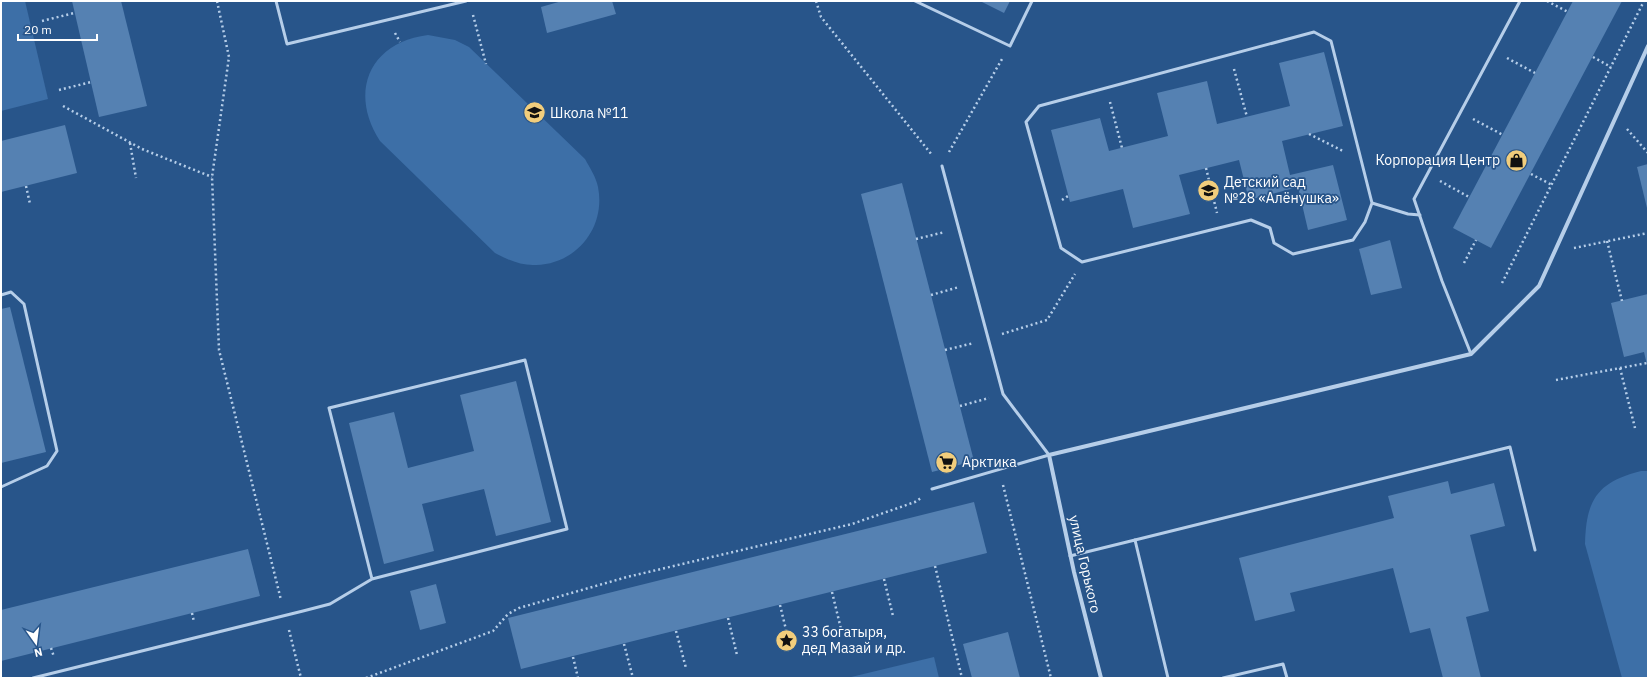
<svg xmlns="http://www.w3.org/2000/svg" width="1649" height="679" viewBox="0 0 1649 679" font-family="'IBM Plex Sans',sans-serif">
<rect width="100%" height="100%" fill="#28558a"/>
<!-- green -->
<g fill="#3d6fa7">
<polygon points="1,1 25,1 48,99 1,111"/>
<path d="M428,35L455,40L469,47L585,159C590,168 596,177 598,187C606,227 577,264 536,265C522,266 508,260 495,253L380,141C348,92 370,42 428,35Z"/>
<path d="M1641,471H1648V678H1622L1585,544C1586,500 1597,482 1641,471Z"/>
<polygon points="934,657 939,678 847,678"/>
</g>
<!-- building -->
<g fill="#5581b2">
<polygon points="72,1 121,1 147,106 99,117"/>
<polygon points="562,1 612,1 616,14 547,33 541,7"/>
<polygon points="980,1 1010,1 1004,13"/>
<polygon points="1573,1 1622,1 1491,248 1453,228"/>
<polygon points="1324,52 1343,126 1282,141 1290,175 1333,165 1347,220 1308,230 1298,187 1249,200 1239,160 1179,175 1190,214 1133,228 1123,189 1070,202 1051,130 1100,118 1109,151 1168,136 1157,93 1207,81 1217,124 1290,106 1279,63"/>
<polygon points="65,125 77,173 1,192 1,141"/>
<polygon points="1648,164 1648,208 1647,208 1637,167"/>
<polygon points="902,183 974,461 932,472 861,194"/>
<polygon points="1390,240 1402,288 1371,295 1359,249"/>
<polygon points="1648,294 1648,365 1647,365 1644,352 1624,357 1611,303"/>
<polygon points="10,307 46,452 1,463 1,309"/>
<polygon points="516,381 551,522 496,536 484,489 422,504 434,551 384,564 349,423 394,412 408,468 474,451 460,395"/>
<polygon points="1448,481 1451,494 1494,483 1505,526 1470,535 1489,611 1466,617 1481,678 1443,678 1430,628 1410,633 1393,568 1290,593 1295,611 1255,621 1239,558 1394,518 1388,496"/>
<polygon points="974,502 987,553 521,669 508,618"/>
<polygon points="248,549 260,596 1,661 1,610"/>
<polygon points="436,584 446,623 420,630 410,591"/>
<polygon points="1008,632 1020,678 972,678 963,644"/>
</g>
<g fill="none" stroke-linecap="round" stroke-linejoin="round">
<!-- path -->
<g stroke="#b6cee9" stroke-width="2.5" stroke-dasharray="2 3" stroke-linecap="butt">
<polyline points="217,1 229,57 212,177 219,350 281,600"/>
<polyline points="816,1 821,17 932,155"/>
<polyline points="1547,1 1568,12"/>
<polyline points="473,15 486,64"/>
<polyline points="42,21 74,13"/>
<polyline points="395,33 400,42"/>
<polyline points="1593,57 1611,67"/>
<polyline points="1507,58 1535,73"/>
<polyline points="1234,69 1247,117"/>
<polyline points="59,90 91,82"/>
<polyline points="1110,102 1122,148"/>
<polyline points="63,106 142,149 212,177"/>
<polyline points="1473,119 1503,135"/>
<polyline points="1627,129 1648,153"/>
<polyline points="1309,134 1343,151"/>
<polyline points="130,143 136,178"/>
<polyline points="949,152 1002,59"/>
<polyline points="1206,168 1217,213"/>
<polyline points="1531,174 1552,185"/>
<polyline points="1440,181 1469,197"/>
<polyline points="26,186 30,204"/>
<polyline points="1062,200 1068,196"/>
<polyline points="916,239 945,232"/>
<polyline points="1607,241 1622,301"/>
<polyline points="1574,248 1648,233"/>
<polyline points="1464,263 1476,240"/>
<polyline points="1502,283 1644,1"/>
<polyline points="931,295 959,287"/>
<polyline points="1002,334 1047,320 1075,274"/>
<polyline points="945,350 974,343"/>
<polyline points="1620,368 1635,428"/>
<polyline points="1556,380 1647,363"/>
<polyline points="960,406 989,398"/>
<polyline points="1003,485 1051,678"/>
<polyline points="935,566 962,678"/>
<polyline points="884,579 893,616"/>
<polyline points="832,592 841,629"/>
<polyline points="780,605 789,642"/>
<polyline points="192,613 194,622"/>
<polyline points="728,618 737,655"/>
<polyline points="289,630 301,678"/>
<polyline points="676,631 686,668"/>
<polyline points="624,644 633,678"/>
<polyline points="51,648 54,657"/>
<polyline points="573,657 578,678"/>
<polyline points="366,678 493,631 508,614 519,608 627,577 852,524 915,502 921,498"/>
</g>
<!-- lane -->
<g stroke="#b6cee9" stroke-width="3">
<polyline points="276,1 287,44 466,1"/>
<polyline points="915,1 1010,46 1032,1"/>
<polyline points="1372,203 1365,222 1353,240 1293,254 1274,243 1270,228 1251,220 1082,262 1061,248 1026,122 1039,106 1314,32 1331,41 1372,203 1408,214 1420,215"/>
<polyline points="1,295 11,292 24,304 57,451 47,466 1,487"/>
<polyline points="1471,354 1442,281 1414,199 1520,1"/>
<polyline points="932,489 1049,455 1003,394 942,166"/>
<polyline points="1135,540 1510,447 1535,550"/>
<polyline points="1070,556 1135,540 1168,678"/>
<polyline points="33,678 303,611 330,604 372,579 567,529 525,360 329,408 372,579"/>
<polyline points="1223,678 1283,664 1287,678"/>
</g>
<!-- street -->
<polyline stroke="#b6cee9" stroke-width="4" points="1101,678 1074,572 1049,455 1471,354 1539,286 1648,46"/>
</g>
<!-- icons -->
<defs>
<symbol id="school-disc" viewBox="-11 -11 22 22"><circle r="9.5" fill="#f1cd7c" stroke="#28558a"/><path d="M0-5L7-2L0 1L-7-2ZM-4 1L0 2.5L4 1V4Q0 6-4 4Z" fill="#111"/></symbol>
<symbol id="shop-disc" viewBox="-11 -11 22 22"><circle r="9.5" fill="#f1cd7c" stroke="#28558a"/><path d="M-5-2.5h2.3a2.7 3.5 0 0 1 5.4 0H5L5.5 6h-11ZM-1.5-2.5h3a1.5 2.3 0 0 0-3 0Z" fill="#111"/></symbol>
<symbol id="supermarket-disc" viewBox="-11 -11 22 22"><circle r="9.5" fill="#f1cd7c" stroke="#28558a"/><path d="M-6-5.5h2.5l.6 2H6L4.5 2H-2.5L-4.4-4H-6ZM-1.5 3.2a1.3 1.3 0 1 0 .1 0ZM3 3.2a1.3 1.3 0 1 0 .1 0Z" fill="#111"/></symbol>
<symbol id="sight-disc" viewBox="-11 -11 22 22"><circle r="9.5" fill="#f1cd7c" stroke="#28558a"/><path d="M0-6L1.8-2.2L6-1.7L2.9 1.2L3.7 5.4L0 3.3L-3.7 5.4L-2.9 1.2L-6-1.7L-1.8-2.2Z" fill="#111"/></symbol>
</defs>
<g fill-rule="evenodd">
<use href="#school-disc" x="522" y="100" width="25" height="25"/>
<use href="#shop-disc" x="1504" y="148" width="25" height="25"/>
<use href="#school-disc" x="1196" y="178" width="25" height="25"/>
<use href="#supermarket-disc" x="934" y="450" width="25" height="25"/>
<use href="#sight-disc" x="774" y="628" width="25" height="25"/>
</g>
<g text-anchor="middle" stroke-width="3.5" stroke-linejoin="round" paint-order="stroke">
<!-- poi labels -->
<g font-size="14" fill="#fff" stroke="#28558a" text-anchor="start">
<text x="550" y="118">Школа №11</text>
<text x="1500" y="165" text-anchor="end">Корпорация Центр</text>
<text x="1224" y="187">Детский сад<tspan x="1224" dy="16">№28 «Алёнушка»</tspan></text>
<text x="962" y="467">Арктика</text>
<text x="802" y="637">33 богатыря,<tspan x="802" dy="16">дед Мазай и др.</tspan></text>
</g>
<!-- street labels -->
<g font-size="14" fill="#fff" stroke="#28558a">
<text transform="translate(1085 564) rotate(77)" y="5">улица Горького</text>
</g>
</g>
<!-- border -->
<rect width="1649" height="679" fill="none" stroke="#ffffff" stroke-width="4"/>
<!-- north arrow -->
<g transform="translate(36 643) rotate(166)" stroke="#28558a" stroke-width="3" paint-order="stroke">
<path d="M0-3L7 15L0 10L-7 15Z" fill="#ffffff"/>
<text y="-6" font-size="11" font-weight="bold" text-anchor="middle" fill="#ffffff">N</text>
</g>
<!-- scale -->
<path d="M18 34v6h79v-6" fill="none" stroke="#ffffff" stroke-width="2"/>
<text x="24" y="34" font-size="12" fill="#ffffff" stroke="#28558a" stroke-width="3" paint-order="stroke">20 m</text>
</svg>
